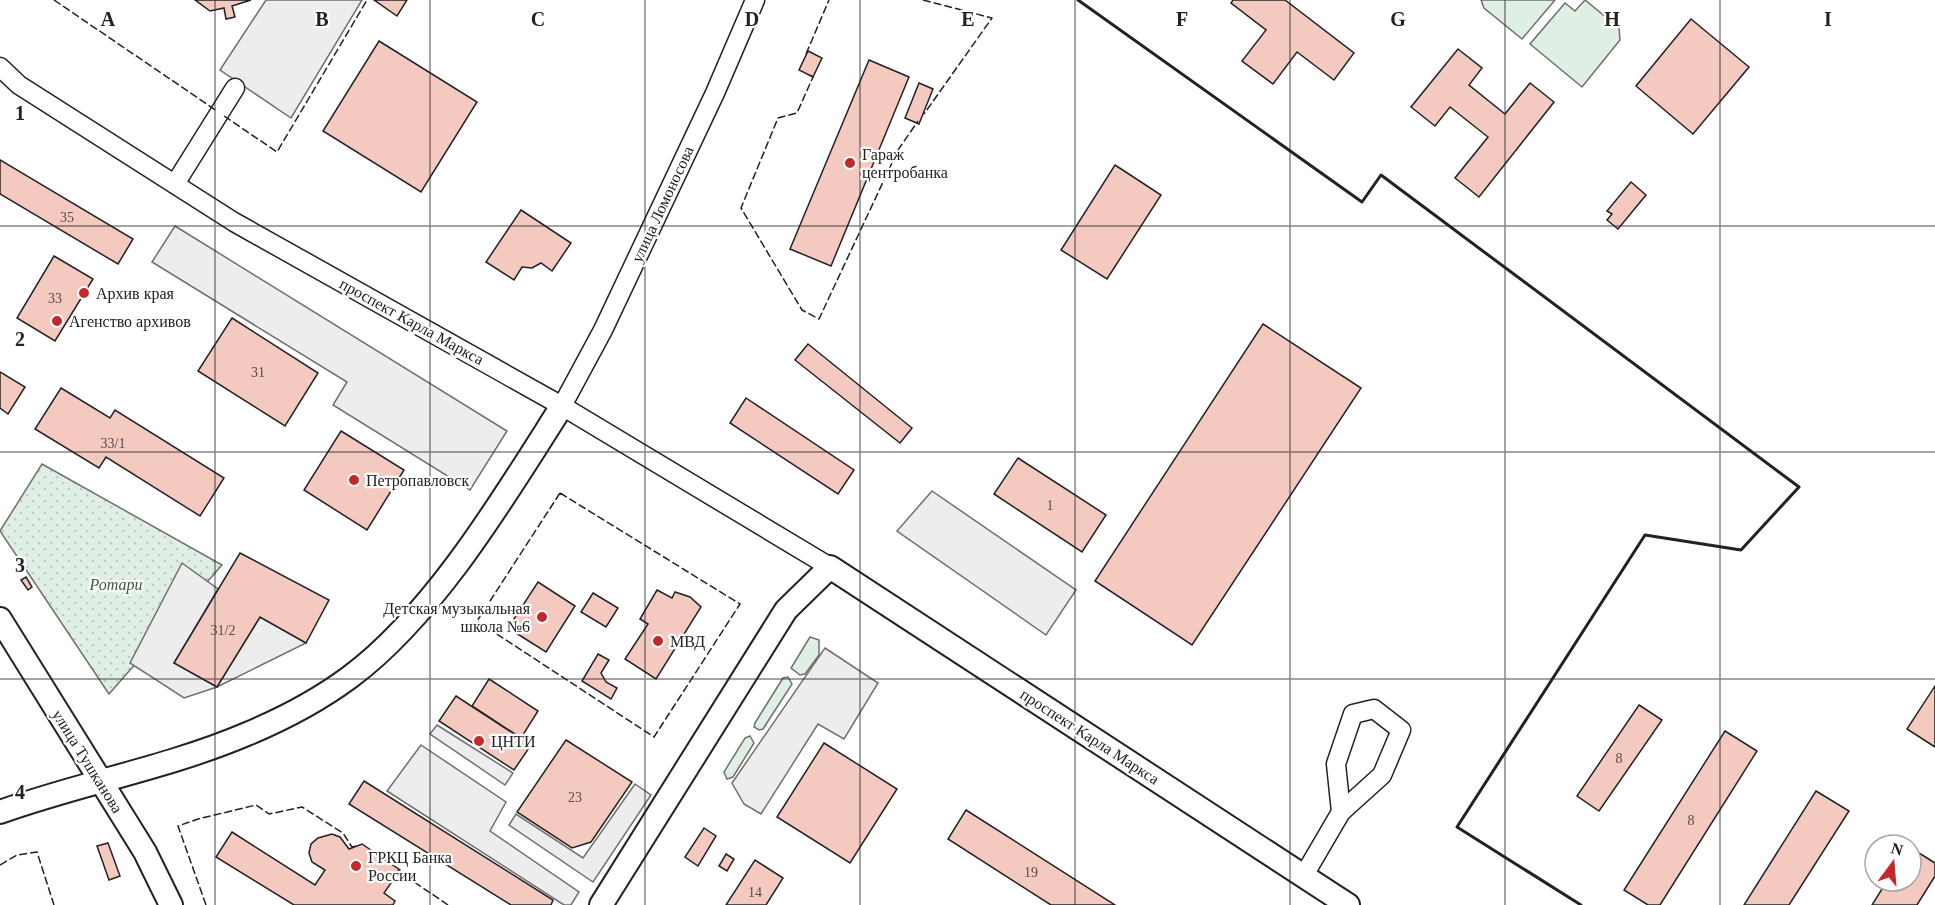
<svg xmlns="http://www.w3.org/2000/svg" width="1935" height="905" viewBox="0 0 1935 905" font-family="'Times New Roman',serif">
<defs>
<pattern id="park-dots" width="8" height="8" patternUnits="userSpaceOnUse" patternTransform="scale(1.5)"><rect width="8" height="8" fill="#e0efe3"/><path d="M2 2h.1M6 6h.1" fill="none" stroke="#c0cdc2" stroke-width="1.8" stroke-linecap="round"/></pattern>
</defs>
<rect width="100%" height="100%" fill="#fff"/>
<!-- grass -->
<g fill="#e0efe3" stroke="#6f6f6f" stroke-width="1.5">
<polygon points="1481,0 1555,0 1522,39 1484,8"/>
<polygon points="1585,0 1619,28 1620,40 1582,87 1530,44 1565,3 1575,11"/>
<polygon points="810,637 819,640 819,655 805,674 800,675 791,668"/>
<polygon points="788,677 792,684 763,729 759,730 754,727 755,723 783,678"/>
<polygon points="750,736 754,743 733,777 727,779 724,772 745,738"/>
</g>
<!-- park -->
<polygon fill="url(#park-dots)" stroke="#6f6f6f" stroke-width="1.5" points="42,464 222,565 109,694 0,531"/>
<!-- parking -->
<g fill="#ededed" stroke="#6f6f6f" stroke-width="1.5">
<polygon points="266,0 362,0 291,118 220,70"/>
<polygon points="175,226 507,431 470,490 333,405 347,382 152,262"/>
<polygon points="932,491 1076,590 1046,635 897,531"/>
<polygon points="182,563 218,589 174,663 217,687 260,617 306,643 217,687 184,698 130,663"/>
<polygon points="825,648 878,683 844,739 818,724 761,814 744,804 732,783"/>
<polygon points="437,725 513,773 505,785 430,734"/>
<polygon points="421,745 506,802 490,831 579,892 571,905 564,905 387,791"/>
<polygon points="635,784 651,795 593,882 509,825 516,814 583,858"/>
</g>
<!-- building -->
<g fill="#f3c9c0" stroke="#222" stroke-width="1.5">
<polygon points="195,0 251,0 232,6 235,17 226,19 224,8 210,11"/>
<polygon points="374,0 407,0 397,16"/>
<polygon points="1233,0 1285,0 1354,53 1334,80 1297,52 1273,84 1242,61 1266,30 1231,3"/>
<polygon points="1691,19 1749,67 1693,134 1636,86"/>
<polygon points="379,41 477,102 421,192 323,131"/>
<polygon points="1458,49 1482,68 1469,85 1505,114 1530,83 1554,102 1479,197 1455,178 1488,137 1450,107 1435,126 1411,107"/>
<polygon points="808,51 822,58 813,77 799,70"/>
<polygon points="869,60 909,77 831,266 790,249"/>
<polygon points="919,83 933,89 919,124 905,118"/>
<polygon points="0,160 133,239 118,264 0,194"/>
<polygon points="1115,165 1161,195 1107,279 1061,250"/>
<polygon points="1631,182 1646,195 1618,229 1607,220 1612,214 1607,211"/>
<polygon points="521,210 571,243 552,271 541,263 532,268 522,267 514,280 486,262"/>
<polygon points="54,256 93,279 55,341 17,318"/>
<polygon points="232,318 318,373 285,426 198,371"/>
<polygon points="1263,324 1361,388 1192,645 1095,581"/>
<polygon points="808,344 912,428 900,443 795,360"/>
<polygon points="0,372 25,387 8,414 0,408"/>
<polygon points="61,388 110,418 115,410 224,478 200,516 106,457 99,468 35,429"/>
<polygon points="746,398 854,470 838,494 730,423"/>
<polygon points="341,431 404,470 367,530 304,490"/>
<polygon points="1018,458 1106,515 1082,552 994,494"/>
<polygon points="240,553 329,600 306,643 260,617 217,687 174,663"/>
<polygon points="26,577 32,587 28,590 21,580"/>
<polygon points="538,582 575,606 546,652 508,628"/>
<polygon points="657,590 672,598 675,592 690,597 701,607 656,679 625,659 648,624 640,619"/>
<polygon points="593,593 618,608 606,627 581,612"/>
<polygon points="598,654 609,660 601,673 606,682 617,688 611,699 582,681"/>
<polygon points="489,679 538,711 521,738 472,706"/>
<polygon points="1935,686 1935,747 1907,729"/>
<polygon points="456,696 531,745 514,770 439,721"/>
<polygon points="1639,705 1662,720 1599,811 1577,796"/>
<polygon points="1725,731 1757,751 1660,905 1648,905 1624,890"/>
<polygon points="566,740 632,782 591,842 572,848 517,812"/>
<polygon points="824,743 897,789 850,863 777,817"/>
<polygon points="364,781 553,900 551,905 511,905 349,804"/>
<polygon points="1816,791 1849,811 1789,905 1744,905"/>
<polygon points="966,810 1115,905 1051,905 948,839"/>
<polygon points="704,828 716,836 698,866 685,857"/>
<polygon points="232,832 315,885 325,870 312,862 309,853 311,844 318,838 332,834 340,837 349,849 362,844 400,870 384,893 395,901 393,905 294,905 216,857"/>
<polygon points="108,843 120,876 109,880 97,846"/>
<polygon points="1911,848 1935,863 1935,876 1917,905 1872,905 1887,881 1911,881"/>
<polygon points="726,854 734,859 727,871 719,866"/>
<polygon points="755,860 783,878 766,905 726,905"/>
</g>
<g fill="none" stroke-linecap="round" stroke-linejoin="round">
<defs>
<g id="minor">
<polyline points="0,67 19,85 234,222 562,406 830,567"/>
<polyline points="175,184 235,88"/>
<polyline points="562,406 603,330 715,93 755,0"/>
<polyline points="1303,877 1341,812 1336,764 1353,714 1374,709 1401,730 1382,775 1341,812"/>
</g>
<g id="major">
<polyline points="0,619 145,852 171,905"/>
<path d="M0,812C81,783 167,768 247,734C283,719 319,700 350,677C435,614 506,494 562,406"/>
<polyline points="601,905 786,610 830,567 1348,905"/>
</g>
</defs>
<!-- minor casing -->
<use href="#minor" stroke="#222" stroke-width="21"/>
<!-- major casing -->
<use href="#major" stroke="#222" stroke-width="26"/>
<!-- minor -->
<use href="#minor" stroke="#fff" stroke-width="18"/>
<!-- major -->
<use href="#major" stroke="#fff" stroke-width="22"/>
<!-- fence -->
<g stroke="#222" stroke-width="1.5" stroke-dasharray="8 3" stroke-linecap="butt">
<polyline points="54,0 217,111"/>
<polyline points="923,0 992,18 924,114"/>
<polyline points="806,54 829,0"/>
<polyline points="810,75 813,77 797,113 778,118 741,208 802,310 819,319 898,150 918,121"/>
<polyline points="224,116 277,152 367,0"/>
<polygon points="560,493 740,604 654,737 477,621"/>
<polyline points="0,865 17,855 37,852 54,905"/>
<polyline points="399,869 398,871 448,905"/>
<polyline points="206,905 178,826 198,819 256,805 269,814 302,807 343,833 352,847 356,846"/>
</g>
<!-- wall -->
<polyline stroke="#222" stroke-width="3" points="1078,0 1362,202 1381,175 1799,487 1741,550 1645,535 1457,827 1581,905"/>
</g>
<!-- grid -->
<path fill="none" stroke="#222" stroke-width="1.5" stroke-opacity="0.55" d="M215,0V905M430,0V905M645,0V905M860,0V905M1075,0V905M1290,0V905M1505,0V905M1720,0V905M0,226H1935M0,452H1935M0,679H1935"/>
<!-- markers -->
<g fill="#c62828" stroke="#fff" stroke-width="2">
<circle cx="850" cy="163" r="6"/>
<circle cx="84" cy="293" r="6"/>
<circle cx="57" cy="321" r="6"/>
<circle cx="354" cy="480" r="6"/>
<circle cx="542" cy="617" r="6"/>
<circle cx="658" cy="641" r="6"/>
<circle cx="479" cy="741" r="6"/>
<circle cx="356" cy="866" r="6"/>
</g>
<g text-anchor="middle" stroke-width="4.5" stroke-linejoin="round" paint-order="stroke">
<!-- number labels -->
<g font-size="14" fill="#564c4a">
<text x="67" y="222">35</text>
<text x="55" y="303">33</text>
<text x="258" y="377">31</text>
<text x="113" y="448">33/1</text>
<text x="1050" y="510">1</text>
<text x="223" y="635">31/2</text>
<text x="1619" y="763">8</text>
<text x="575" y="802">23</text>
<text x="1691" y="825">8</text>
<text x="1031" y="877">19</text>
<text x="755" y="897">14</text>
</g>
<!-- poi labels -->
<g font-size="16" fill="#222" stroke="#fff" text-anchor="start">
<text x="862" y="160">Гараж<tspan x="862" dy="18">центробанка</tspan></text>
<text x="96" y="299">Архив края</text>
<text x="69" y="327">Агенство архивов</text>
<text x="366" y="486">Петропавловск</text>
<text x="530" y="614" text-anchor="end">Детская музыкальная<tspan x="530" dy="18">школа №6</tspan></text>
<text x="670" y="647">МВД</text>
<text x="491" y="747">ЦНТИ</text>
<text x="368" y="863">ГРКЦ Банка<tspan x="368" dy="18">России</tspan></text>
</g>
<!-- street labels -->
<g font-size="16" fill="#222" stroke="#fff">
<text transform="translate(662 204) rotate(-65)" y="6">улица Ломоносова</text>
<text transform="translate(412 321) rotate(29)" y="6">проспект Карла Маркса</text>
<text transform="translate(1090 736) rotate(33)" y="6">проспект Карла Маркса</text>
<text transform="translate(88 761) rotate(58)" y="6">улица Тушканова</text>
</g>
<!-- park labels -->
<g font-size="16" font-style="italic" fill="#2f5e38" stroke="#fff">
<text x="116" y="590">Ротари</text>
</g>
</g>
<g font-size="20" text-anchor="middle" font-weight="bold" fill="#222" stroke="#fff" stroke-width="4.5" stroke-linejoin="round" paint-order="stroke">
<text x="108" y="26">A</text>
<text x="322" y="26">B</text>
<text x="538" y="26">C</text>
<text x="752" y="26">D</text>
<text x="968" y="26">E</text>
<text x="1182" y="26">F</text>
<text x="1398" y="26">G</text>
<text x="1612" y="26">H</text>
<text x="1828" y="26">I</text>
<text x="20" y="120">1</text>
<text x="20" y="346">2</text>
<text x="20" y="572">3</text>
<text x="20" y="799">4</text>
</g>
<!-- north arrow -->
<g transform="translate(1893 863) rotate(16)"><circle r="28" fill="#ffffff" stroke="#a7a7a7" stroke-width="1.5"/>
<path d="M0-4.5L10 22L0 15L-10 22Z" fill="#c62828"/>
<text y="-9" font-size="16" font-weight="bold" text-anchor="middle" fill="#222222">N</text>
</g>
</svg>
